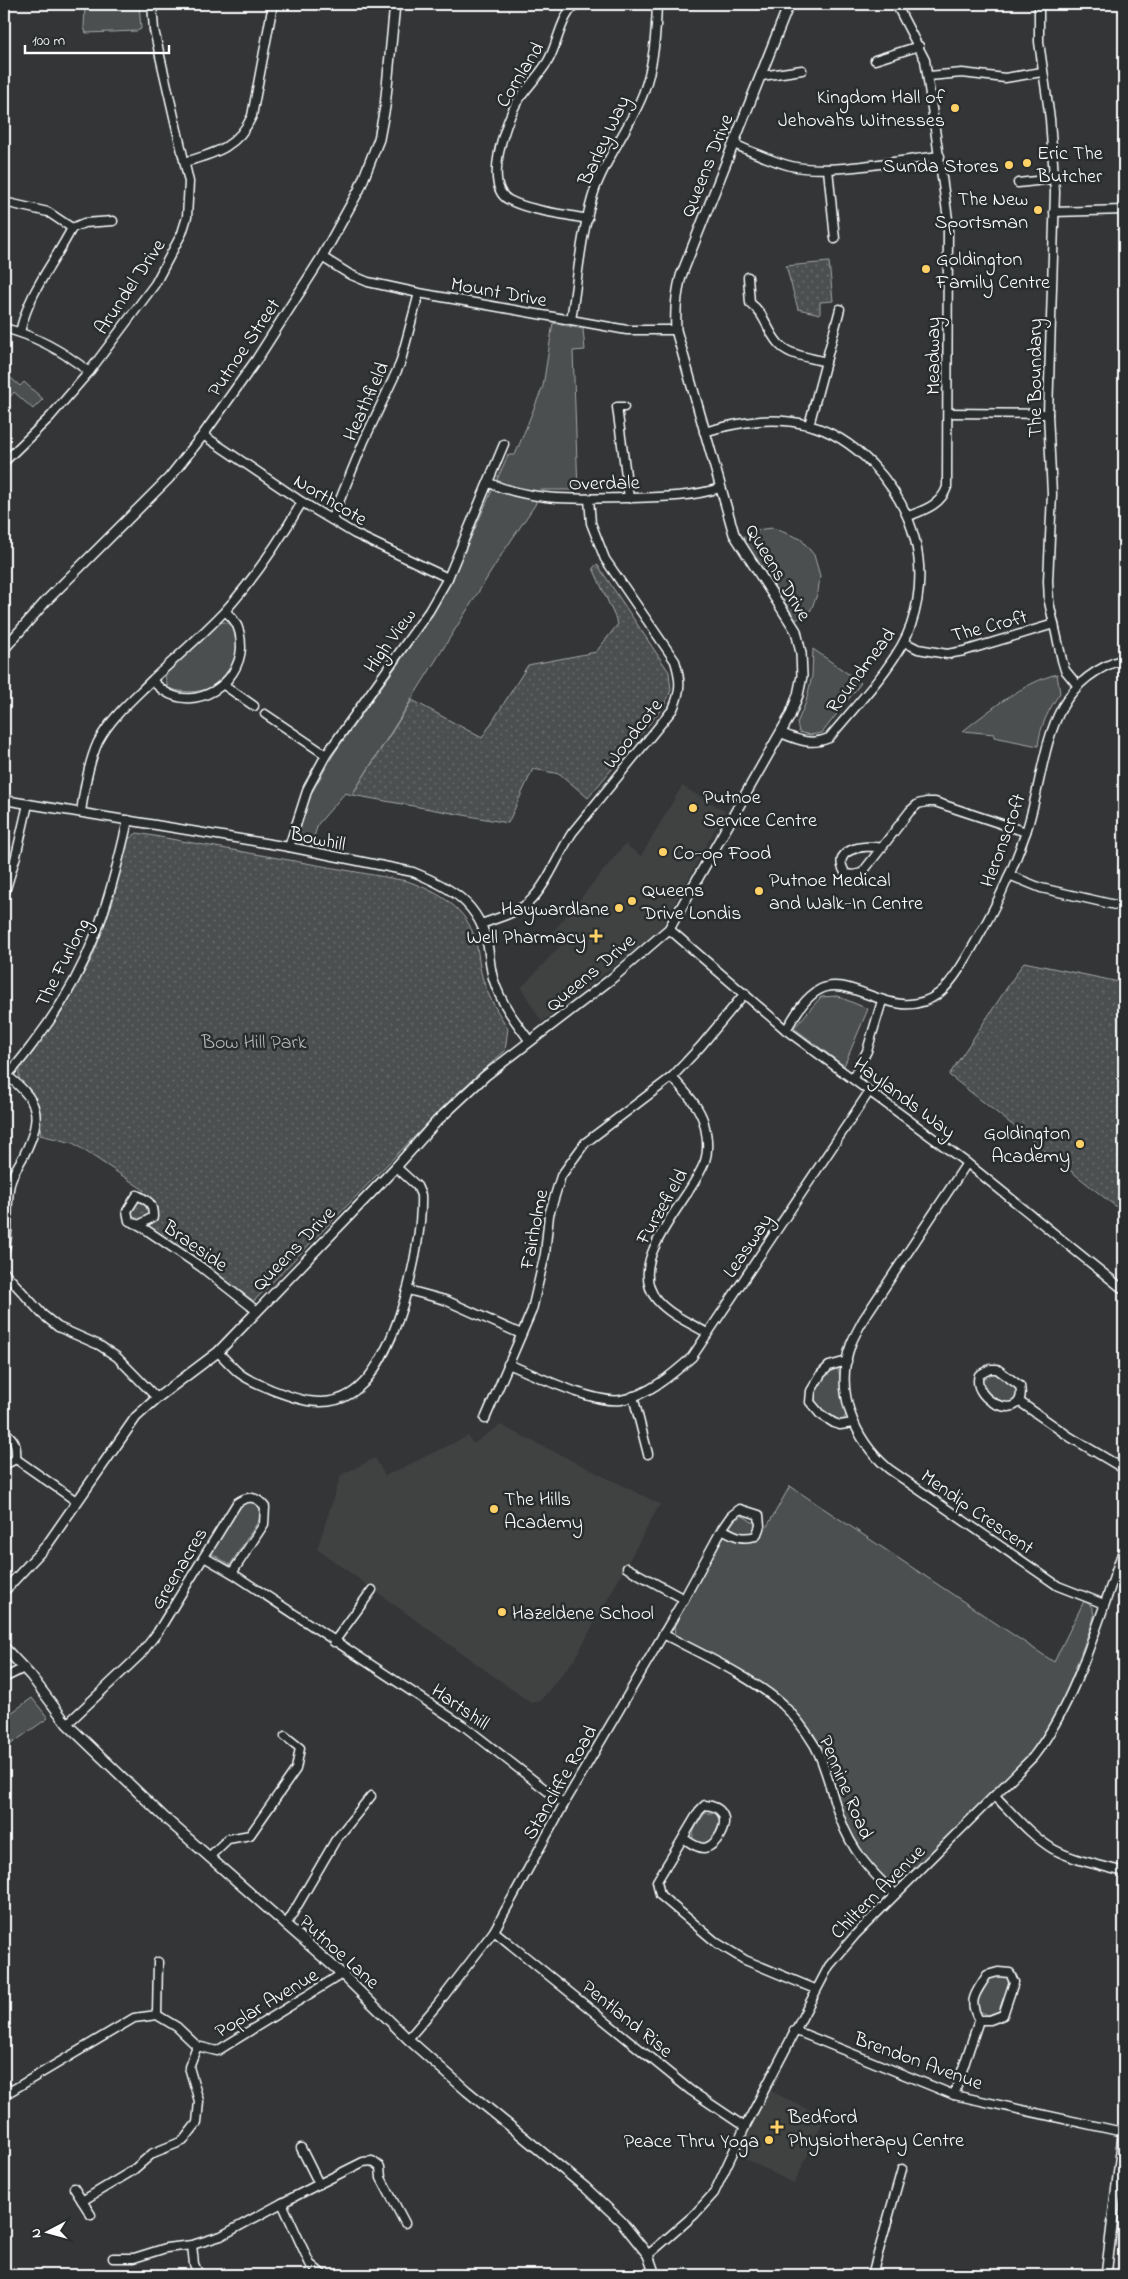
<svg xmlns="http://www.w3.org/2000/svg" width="1128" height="2279" viewBox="0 0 1128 2279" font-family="'Indie Flower',sans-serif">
<defs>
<pattern id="park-dots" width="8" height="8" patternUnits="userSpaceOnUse" patternTransform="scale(1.25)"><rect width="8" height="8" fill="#4c4f50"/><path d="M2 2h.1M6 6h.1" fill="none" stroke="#67696a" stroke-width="1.8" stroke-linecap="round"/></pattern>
</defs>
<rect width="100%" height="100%" fill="#333536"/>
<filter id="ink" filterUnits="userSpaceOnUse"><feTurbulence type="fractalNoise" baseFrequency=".02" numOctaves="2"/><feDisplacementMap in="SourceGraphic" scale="10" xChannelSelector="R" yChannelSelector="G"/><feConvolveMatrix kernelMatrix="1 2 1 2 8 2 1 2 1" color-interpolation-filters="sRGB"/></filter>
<g filter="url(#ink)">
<!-- built -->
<g fill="#404243">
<polygon points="682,786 725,811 661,929 542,1022 521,988 564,942 553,932 625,844 641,856"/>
<polygon points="500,1425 660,1504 574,1660 540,1701 531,1703 317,1549 341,1475 375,1458 385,1476 468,1436 473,1444"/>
<polygon points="769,2090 825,2118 794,2184 737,2154"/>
</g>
<!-- grass -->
<g fill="#4c4f50" stroke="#a6a7a8">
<polygon points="85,4 139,4 141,29 137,31 86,33 84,27"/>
<polygon points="553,323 583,329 585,350 573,351 578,490 540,490 535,505 502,554 352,795 345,793 318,824 310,850 295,845 308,799 335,752 398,664 450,584 508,455 515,455 543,386"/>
<polygon points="4,372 20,386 24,382 43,399 33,409 14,392 10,397 4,392"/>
<polygon points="773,528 801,539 814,555 820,576 818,592 811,610 796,620 742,537 754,530"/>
<path d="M225,622L233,625C249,671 212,703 168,688L165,676L170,668L216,623Z"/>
<polygon points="813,649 861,683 822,733 810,735 799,732 797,723 806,702 812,676"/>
<path d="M1057,674L1060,693C1049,709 1040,726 1038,746L994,737V734L963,731C991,709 1023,683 1057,674Z"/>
<polygon points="837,996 868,1009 844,1066 794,1028 821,997"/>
<path d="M837,1368C842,1375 843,1404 846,1415L843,1420C835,1420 831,1416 825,1412C805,1397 817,1386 827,1370Z"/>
<polygon points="992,1372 1015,1386 1017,1397 1014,1401 1003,1403 983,1390 981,1379 984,1375"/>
<path d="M790,1486L1054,1662L1084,1601C1093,1605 1095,1612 1093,1621L1059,1712L1034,1750L903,1886L888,1884C879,1872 868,1861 859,1848C843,1824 836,1783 825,1755C799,1694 730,1666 675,1637L674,1624L733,1520L743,1516L765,1530Z"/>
<polygon points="251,1501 258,1504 261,1510 261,1517 230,1565 211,1553 239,1506 244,1502"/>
<polygon points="32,1698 48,1718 4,1749 4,1718"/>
<path d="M705,1813H715L723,1822L710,1846L695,1845C688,1833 699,1823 705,1813Z"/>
<polygon points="1002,1975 1008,1978 1009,1986 999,2011 988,2015 979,2011 976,2002 991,1977"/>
</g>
<!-- park -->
<g fill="url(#park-dots)" stroke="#a6a7a8">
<polygon points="829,262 833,301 820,302 820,314 798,309 786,266"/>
<polygon points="597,564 669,672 671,690 664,706 588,798 560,774 533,769 508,823 352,795 412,700 482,738 528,665 596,652 618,624 593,568"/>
<path d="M137,833L407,881C438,892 467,907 476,942C479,955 479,968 483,980C489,998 498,1013 508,1028L505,1051L453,1097L254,1301L156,1231L133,1219L130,1212L144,1190L73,1143L40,1135C43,1113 37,1096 19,1082V1069L60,1015L93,956L113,901L127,840Z"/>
<polygon points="1024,962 1124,983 1124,1213 949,1075"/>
</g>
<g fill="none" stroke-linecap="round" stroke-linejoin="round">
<defs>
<g id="minor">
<path d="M577,4C561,14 558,44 548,61C539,76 525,89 516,104C505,124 483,186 509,200C530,211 564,214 588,219"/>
<path d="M896,4L925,60L948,219L947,487C941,505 924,510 909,516"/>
<polyline points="1039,4 1039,42 1050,119 1055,192 1048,414 1052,494 1048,581 1049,602 1062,660 1065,670 1078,686"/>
<polyline points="875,60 919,46"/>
<polyline points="762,76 802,70"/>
<polyline points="929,76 962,73 1005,78 1042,72"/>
<path d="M734,144C752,152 771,161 791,166C830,175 899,160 940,156"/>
<path d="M185,162C216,153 238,147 252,116L273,4"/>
<polyline points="828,169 835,239"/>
<polyline points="1018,183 1054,179"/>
<polyline points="4,202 48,212 72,228"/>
<polyline points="1054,212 1124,210"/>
<polyline points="322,257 349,274 368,282 419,293 627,330 676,330"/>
<path d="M748,277L750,303C767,315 768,336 782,347C792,356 813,358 826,362"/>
<path d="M571,320C578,277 581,231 595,189C607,156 630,127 643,94C654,65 656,34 657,4"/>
<path d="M4,328C36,336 63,351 89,372"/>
<path d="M20,332C30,289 53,265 72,228L84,223L113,221"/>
<polyline points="624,407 617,407 629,498"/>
<polyline points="949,413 1048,414"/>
<polyline points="809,425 840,309"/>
<path d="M704,432C739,422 773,416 808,425C833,431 855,447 872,464C914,508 931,566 911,625C898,663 855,706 829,738C811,746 798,740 781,733"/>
<polyline points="203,435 302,502 355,534 448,578"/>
<polyline points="4,462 50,417 89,372 155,284 182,233 187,217 189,182 154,30 152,4"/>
<path d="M489,483C535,502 576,499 625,498C657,497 688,498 720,488"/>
<polyline points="332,519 364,441 400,364 419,293"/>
<polyline points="904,642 918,649 947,654 964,651 1054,624"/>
<path d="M152,681C156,684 160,688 164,691C196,712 239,684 241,648C241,640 240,629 235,622C233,618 228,614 225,611"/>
<polyline points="224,685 254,706"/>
<polyline points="265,714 326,755"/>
<path d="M4,800L289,847L413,872C450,887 480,903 488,947C490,958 490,970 494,981C501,1003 515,1021 529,1040"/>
<path d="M81,812C84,789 88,764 98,742C111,717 133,699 153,679C177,657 202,635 225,611C255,578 280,540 302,502"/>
<polyline points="289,847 308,788 326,755 429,611 448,578 504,444"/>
<path d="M882,848C864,844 829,849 846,874L853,875L862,873L910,811L918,804L926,802H935L1026,832"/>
<polyline points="1009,875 1041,888 1124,907"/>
<polyline points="4,895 16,856 28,804"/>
<path d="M481,924C495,919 516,913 528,903C547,886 558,855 572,833L673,709C681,691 681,680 675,661L605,559L591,523L589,499"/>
<polyline points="669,929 786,1030 967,1163 1124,1290"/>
<path d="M786,1030C794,1017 804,998 819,990C851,971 894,1026 938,994C954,982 971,950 981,932C999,901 1014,866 1026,832C1049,763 1041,684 1124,659"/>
<path d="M4,1073C39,1100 44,1115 24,1155C20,1163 14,1171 11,1180C4,1203 11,1229 4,1253"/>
<path d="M7,1075C19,1064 28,1050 38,1037C91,967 109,904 128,820"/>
<path d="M672,1077C684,1091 699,1105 704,1123C707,1135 709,1149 705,1161C692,1199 623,1260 657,1300C670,1315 690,1323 707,1333"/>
<polyline points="853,1078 867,1051 882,1001"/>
<path d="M967,1163L863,1320C859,1328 854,1336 851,1344C834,1390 853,1439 889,1469L1058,1586L1104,1604"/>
<path d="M137,1195C149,1201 153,1203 153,1217L139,1225L129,1221L127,1211Z"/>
<polyline points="139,1225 201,1267 257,1311"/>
<polyline points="4,1272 42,1314 58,1327 99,1345 117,1357 157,1398"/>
<polyline points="408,1290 445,1300 521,1334"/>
<path d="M218,1352C225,1359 232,1367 239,1373C249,1381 260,1384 270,1389C296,1399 324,1410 350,1394C396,1367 423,1245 421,1195L417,1186L396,1167"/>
<polyline points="847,1361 829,1366 821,1374 811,1391 810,1402 820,1414 834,1423 840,1425 853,1423"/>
<path d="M508,1364C535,1375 594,1404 621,1400C648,1395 672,1375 692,1357L869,1092"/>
<path d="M990,1369H997L1020,1386C1028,1425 970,1402 979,1375Z"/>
<polyline points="633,1396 648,1454"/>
<polyline points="1020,1402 1070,1437 1124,1469"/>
<polyline points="485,1419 532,1310 545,1254 549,1215 561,1176 585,1143 672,1077 701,1046 745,993"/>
<path d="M4,1431C15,1440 17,1445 16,1459"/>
<polyline points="16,1459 76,1501"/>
<polyline points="4,1465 16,1459"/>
<polyline points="204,1557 232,1573 464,1726 564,1804"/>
<polyline points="627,1568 684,1599"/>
<path d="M663,1634C701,1654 750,1676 782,1704C795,1716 806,1731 815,1746C827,1768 831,1794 840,1818C852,1851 870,1871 895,1894"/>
<polyline points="334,1642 372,1590"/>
<polyline points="4,1678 24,1668"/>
<path d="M67,1724L140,1655L157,1633L237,1503C248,1495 257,1496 265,1507L264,1524L232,1573"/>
<path d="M995,1796C1013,1814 1031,1836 1053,1849C1075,1861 1101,1865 1124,1872"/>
<path d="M705,1805C740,1808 719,1847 704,1848C696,1848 689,1842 683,1838L699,1811Z"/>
<polyline points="683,1838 657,1881 660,1895 717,1943 745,1960 815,1989"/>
<polyline points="209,1857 228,1839 250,1835 296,1769 300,1748 285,1736"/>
<polyline points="286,1925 335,1841 371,1796"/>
<polyline points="494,1931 690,2090 745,2127"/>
<polyline points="157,2015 158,1962"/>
<polyline points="794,2030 954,2095 1123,2132"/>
<path d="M408,2039L437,2005L494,1931L564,1804L684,1599L722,1529L731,1516L740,1509L759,1515L760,1526L756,1536C741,1540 735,1536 722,1529"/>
<polyline points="4,2083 9,2092"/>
<polyline points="4,2095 134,2018 157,2015 177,2027 197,2046 217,2051 342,1974"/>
<path d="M954,2095L979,2020C967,2000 976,1993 987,1975L998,1972L1010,1973L1014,1982L1003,2015L990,2020H979"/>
<polyline points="301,2148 319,2184 282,2203 310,2264 323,2275"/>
<polyline points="319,2184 363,2162 372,2161 380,2167 381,2178 405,2223"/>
<polyline points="74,2188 91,2215"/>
<polyline points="82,2201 132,2171 153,2153 183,2141 197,2123 199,2101 189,2067 197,2046"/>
<polyline points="192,2245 194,2264 199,2275"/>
<path d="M648,2255L694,2215L714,2193L745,2127L829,1966L856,1934L1033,1757C1078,1699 1099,1617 1124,1548"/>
<polyline points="113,2258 134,2258 166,2248 192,2245 221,2236 282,2203"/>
<polyline points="872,2275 902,2169"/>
</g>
<g id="tertiary">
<polyline points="4,649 46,601 169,478 203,435 257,359 322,257 359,190 379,139 385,107 395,4"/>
<path d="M4,1591L47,1545L136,1417L157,1398L218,1352L396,1167L437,1121L485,1076L610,980L669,929L790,716L798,695L802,676L801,653L796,631L734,534L676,330C675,311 676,295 681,276L789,4"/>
<polyline points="4,1647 31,1676 67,1724 165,1818 342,1974 408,2039 467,2091 586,2188 621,2221 648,2255 655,2275"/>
<polyline points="1106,2275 1124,2127"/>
</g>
</defs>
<!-- minor casing -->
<use href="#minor" stroke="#fff" stroke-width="11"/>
<!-- tertiary casing -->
<use href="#tertiary" stroke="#fff" stroke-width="12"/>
<!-- minor -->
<use href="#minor" stroke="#2a2d2e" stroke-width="8"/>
<!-- tertiary -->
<use href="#tertiary" stroke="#2a2d2e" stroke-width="9"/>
</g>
</g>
<!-- markers -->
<g fill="#ffd166" stroke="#2a2d2e" stroke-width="2">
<circle cx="955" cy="108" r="5"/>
<circle cx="1027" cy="163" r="5"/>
<circle cx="1009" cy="165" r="5"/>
<circle cx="1038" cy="210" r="5"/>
<circle cx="926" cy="269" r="5"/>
<circle cx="693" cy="808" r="5"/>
<circle cx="663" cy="852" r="5"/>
<circle cx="759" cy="891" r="5"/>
<circle cx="632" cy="901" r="5"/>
<circle cx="619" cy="908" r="5"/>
<path d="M593.5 928.5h5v5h5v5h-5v5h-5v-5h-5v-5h5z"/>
<circle cx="1080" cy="1144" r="5"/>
<circle cx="494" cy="1509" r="5"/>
<circle cx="502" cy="1612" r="5"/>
<path d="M774.5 2119.5h5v5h5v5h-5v5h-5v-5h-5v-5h5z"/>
<circle cx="769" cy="2140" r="5"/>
</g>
<g text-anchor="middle" stroke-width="5" stroke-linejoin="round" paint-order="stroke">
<!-- street labels -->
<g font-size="20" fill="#fff" stroke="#2a2d2e">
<text transform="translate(519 74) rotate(-58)" y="7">Cornland</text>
<text transform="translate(603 140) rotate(-65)" y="7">Barley Way</text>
<text transform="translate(706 165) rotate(-68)" y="7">Queens Drive</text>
<text transform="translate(129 286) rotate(-56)" y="7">Arundel Drive</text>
<text transform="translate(499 291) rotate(10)" y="7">Mount Drive</text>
<text transform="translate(243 347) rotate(-56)" y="7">Putnoe Street</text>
<text transform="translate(932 356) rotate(-90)" y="7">Meadway</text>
<text transform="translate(1034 378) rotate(-90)" y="7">The Boundary</text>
<text transform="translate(365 401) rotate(-66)" y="7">Heathfield</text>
<text transform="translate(604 482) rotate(-1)" y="7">Overdale</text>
<text transform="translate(331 499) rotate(31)" y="7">Northcote</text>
<text transform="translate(779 572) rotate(59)" y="7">Queens Drive</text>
<text transform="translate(989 625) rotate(-15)" y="7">The Croft</text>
<text transform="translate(389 640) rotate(-54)" y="7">High View</text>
<text transform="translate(860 670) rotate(-53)" y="7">Roundmead</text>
<text transform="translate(632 733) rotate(-52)" y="7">Woodcote</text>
<text transform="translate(318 838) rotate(12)" y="7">Bowhill</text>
<text transform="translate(1002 840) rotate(-70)" y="7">Heronscroft</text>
<text transform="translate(62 962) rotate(-63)" y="7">The Furlong</text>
<text transform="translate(590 972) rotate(-40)" y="7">Queens Drive</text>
<text transform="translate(905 1097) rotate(37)" y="7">Haylands Way</text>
<text transform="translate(661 1206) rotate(-60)" y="7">Furzefield</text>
<text transform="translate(533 1229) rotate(-79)" y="7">Fairholme</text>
<text transform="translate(196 1245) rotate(35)" y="7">Braeside</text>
<text transform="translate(747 1245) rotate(-56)" y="7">Leasway</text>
<text transform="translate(293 1248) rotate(-46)" y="7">Queens Drive</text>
<text transform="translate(978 1511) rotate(35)" y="7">Mendip Crescent</text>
<text transform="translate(178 1568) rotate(-59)" y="7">Greenacres</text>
<text transform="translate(461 1706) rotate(35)" y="7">Hartshill</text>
<text transform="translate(559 1782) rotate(-60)" y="7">Stancliffe Road</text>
<text transform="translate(847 1787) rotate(67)" y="7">Pennine Road</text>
<text transform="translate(877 1891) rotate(-45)" y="7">Chiltern Avenue</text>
<text transform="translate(340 1951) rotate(42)" y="7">Putnoe Lane</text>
<text transform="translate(266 2002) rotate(-31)" y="7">Poplar Avenue</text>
<text transform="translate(628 2018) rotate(39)" y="7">Pentland Rise</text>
<text transform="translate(919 2060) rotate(20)" y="7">Brendon Avenue</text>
</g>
<!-- poi labels -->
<g font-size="20" fill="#fff" stroke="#2a2d2e" text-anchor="start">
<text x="945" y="103" text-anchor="end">Kingdom Hall of<tspan x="945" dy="23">Jehovahs Witnesses</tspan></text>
<text x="1037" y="159">Eric The<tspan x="1037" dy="23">Butcher</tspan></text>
<text x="999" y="172" text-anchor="end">Sunda Stores</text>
<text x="1028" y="205" text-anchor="end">The New<tspan x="1028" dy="23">Sportsman</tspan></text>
<text x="936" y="265">Goldington<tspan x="936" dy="23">Family Centre</tspan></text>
<text x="703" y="803">Putnoe<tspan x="703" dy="23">Service Centre</tspan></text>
<text x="673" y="859">Co-op Food</text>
<text x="769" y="886">Putnoe Medical<tspan x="769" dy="23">and Walk-In Centre</tspan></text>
<text x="642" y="896">Queens<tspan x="642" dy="23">Drive Londis</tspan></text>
<text x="609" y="915" text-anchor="end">Haywardlane</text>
<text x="586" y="943" text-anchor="end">Well Pharmacy</text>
<text x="1070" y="1139" text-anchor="end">Goldington<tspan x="1070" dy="23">Academy</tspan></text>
<text x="504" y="1505">The Hills<tspan x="504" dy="23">Academy</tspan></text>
<text x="512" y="1619">Hazeldene School</text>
<text x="788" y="2123">Bedford<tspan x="788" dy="23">Physiotherapy Centre</tspan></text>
<text x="759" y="2147" text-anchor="end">Peace Thru Yoga</text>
</g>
<!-- park labels -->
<g font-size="20" fill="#b7b9b9" stroke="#2a2d2e">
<text x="254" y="1048">Bow Hill Park</text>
</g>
</g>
<!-- margin -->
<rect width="1128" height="2279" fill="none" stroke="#2a2d2e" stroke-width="20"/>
<rect x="10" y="10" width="1108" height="2259" fill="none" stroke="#fff" stroke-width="2" filter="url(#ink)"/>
<!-- north arrow -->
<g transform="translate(48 2232) rotate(264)" stroke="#2a2d2e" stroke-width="4" paint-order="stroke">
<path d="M0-4L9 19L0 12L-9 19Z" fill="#ffffff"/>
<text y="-8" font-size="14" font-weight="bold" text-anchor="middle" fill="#ffffff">N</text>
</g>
<!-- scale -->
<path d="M25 45v8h144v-8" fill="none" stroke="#ffffff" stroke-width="2.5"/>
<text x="32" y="45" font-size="15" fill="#ffffff" stroke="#2a2d2e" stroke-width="4" paint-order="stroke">100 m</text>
</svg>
